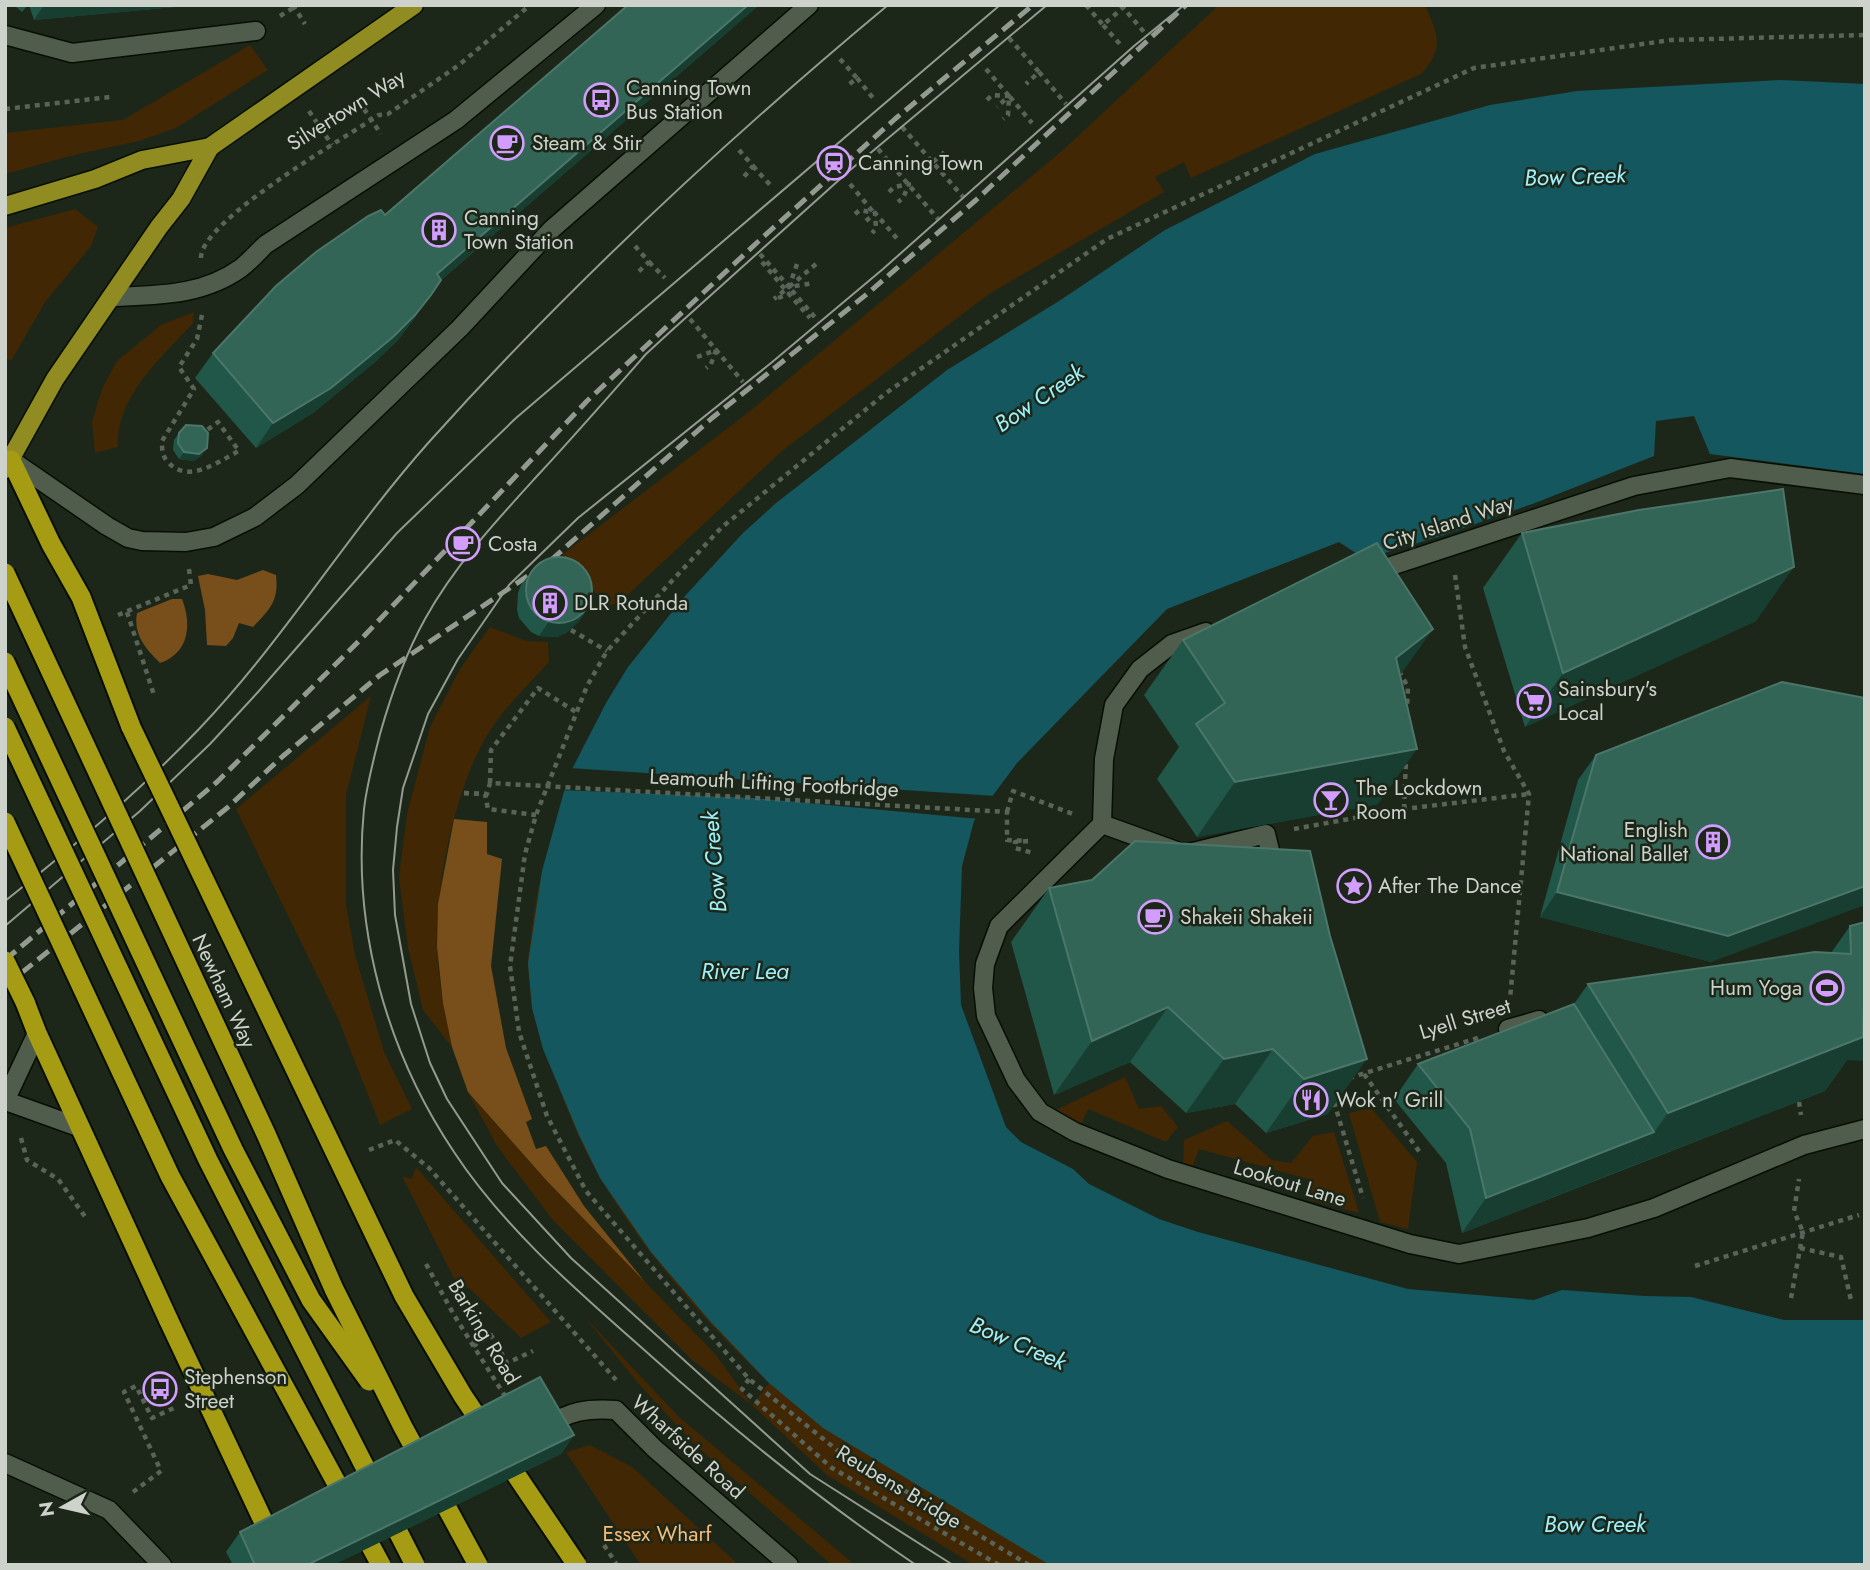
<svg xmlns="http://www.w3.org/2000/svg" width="1870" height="1570" viewBox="0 0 1870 1570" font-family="Jost,sans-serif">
<rect width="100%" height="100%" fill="#1d2719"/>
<!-- green -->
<g fill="#412703">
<path d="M1219,5H1425C1438,35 1445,48 1421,74L1191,178L1184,162L1155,177L1164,192L989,294L782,451L619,603L610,605L596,593L562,555L750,411L1063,150Z"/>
<polygon points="250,45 268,70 176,128 139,141 78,154 5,174 5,133 123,120"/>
<polygon points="75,209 98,227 91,246 45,302 11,361 5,358 5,228"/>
<path d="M194,312L193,323C162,357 115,397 118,447L95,453L92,422L102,389L117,361L161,325Z"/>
<path d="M490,627L526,641L548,642L549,662C531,682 511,701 496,722C457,775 435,882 437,947C438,980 446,1014 452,1047L423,1010L408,948L399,877L407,814L430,727L460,669Z"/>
<polygon points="371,696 346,795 346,905 355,955 384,1052 412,1109 380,1125 337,1016 236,809"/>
<path d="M584,744L1180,1565H974L827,1475L752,1405L692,1360L552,1219L497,1146L468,1092L547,1181L716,1355L752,1405L769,1383C706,1323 645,1254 601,1179C583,1149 569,1115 557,1082C541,1044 529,1006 528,964C528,952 531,939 532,927C540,863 562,804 584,744Z"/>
<polygon points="1125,1077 1139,1109 1161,1106 1178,1127 1166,1142 1088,1109 1081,1125 1054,1111"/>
<polygon points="1371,1108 1417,1162 1408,1229 1380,1222 1349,1113"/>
<polygon points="1227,1121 1272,1160 1291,1163 1313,1136 1334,1132 1359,1213 1309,1200 1312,1180 1199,1149 1192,1168 1183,1165 1184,1140"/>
<polygon points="416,1167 551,1322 521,1338 469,1288 456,1282 402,1176 412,1179"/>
<polygon points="584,1316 678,1416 855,1565 832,1565 694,1444 637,1382"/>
<polygon points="590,1445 632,1467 739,1565 641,1565 566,1452"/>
</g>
<!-- forest -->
<g fill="#784f1a">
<path d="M263,570L276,575C279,601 270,609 253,627L239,623L233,638L226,646L207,645L205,610L198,576L208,574L237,580Z"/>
<path d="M172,599H182C192,625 189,653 160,663C146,649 133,635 137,613Z"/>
<polygon points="454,819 487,822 487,854 502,859 491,966 506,1048 532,1119 526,1122 536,1149 546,1146 584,1206 645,1282 547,1181 468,1092 452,1047 443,1003 437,947 438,904"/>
</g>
<!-- water -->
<polygon fill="#14575f" points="1781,80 1865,84 1865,474 1710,454 1694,416 1656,421 1654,456 1535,503 1444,535 1365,559 1339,542 1167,609 1017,763 974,821 962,866 959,951 961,1005 1006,1127 1021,1142 1073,1169 1089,1184 1159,1219 1198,1232 1408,1289 1534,1300 1562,1290 1645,1296 1691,1297 1784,1320 1865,1320 1865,1565 1050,1565 823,1428 769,1383 710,1321 651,1252 600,1178 579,1135 543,1049 532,1008 528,963 542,871 568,777 606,703 628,667 684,597 743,533 776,503 947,370 1059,301 1165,230 1315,154 1490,105 1577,91"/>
<!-- pier -->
<polygon fill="#1d2719" points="569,768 996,796 979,819 754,798 561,790"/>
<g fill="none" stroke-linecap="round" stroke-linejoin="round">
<defs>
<g id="service">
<path d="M113,297C158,295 202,296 241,268C250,261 258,252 265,245L456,120L596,5"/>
<polyline points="11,460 107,526 128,538 142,541 186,542 214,537 255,517 297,485 460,328 552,229 809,5"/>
</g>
<g id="pedestrian">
<polyline points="5,35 72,53 256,31"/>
<polyline points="1102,824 1185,854 1266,834 1275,871"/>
<polyline points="1508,1029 1539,1020"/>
<path d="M545,1427C570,1411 586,1408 616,1410L655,1449L789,1565"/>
<polyline points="5,1463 109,1510 162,1565"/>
</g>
<g id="minor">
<polyline points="1370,573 1634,486 1730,468 1865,485"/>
<polyline points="1206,632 1172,644 1140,669 1114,705 1104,759 1102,824 999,926 985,964 983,988 986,1016 1016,1080 1040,1112 1075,1132 1168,1169 1410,1244 1459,1254 1588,1228 1654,1208 1804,1145 1865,1129"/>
</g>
<g id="secondary">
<polyline points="5,1101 37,1033"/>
<polyline points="6,1101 81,1128"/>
</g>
<g id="primary">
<polyline points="5,206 95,179 142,160 210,147 414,5"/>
<polyline points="5,469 55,379 159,227 181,199 210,147"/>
</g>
<g id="trunk">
<polyline points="11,460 51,544 81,597 131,727"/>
<polyline points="25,1002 37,1033 169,1321"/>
</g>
</defs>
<!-- service casing -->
<use href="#service" stroke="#070f04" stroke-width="21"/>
<!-- pedestrian casing -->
<use href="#pedestrian" stroke="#070f04" stroke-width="21"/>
<!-- minor casing -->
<use href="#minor" stroke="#070f04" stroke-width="21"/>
<!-- secondary casing -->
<use href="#secondary" stroke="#070f04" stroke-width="21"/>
<!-- primary casing -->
<use href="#primary" stroke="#070f04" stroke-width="21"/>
<!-- trunk casing -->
<use href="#trunk" stroke="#070f04" stroke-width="23"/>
<!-- path -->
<g stroke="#5a6357" stroke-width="4.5" stroke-dasharray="5 5" stroke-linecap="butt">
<polyline points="293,5 305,24"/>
<polyline points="1118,5 1128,5"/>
<polyline points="1121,5 1144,32"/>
<polyline points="280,16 298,5"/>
<polyline points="1103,25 1120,44"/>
<polyline points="1009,38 1039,72 1026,84"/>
<polyline points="840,59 857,78 846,87"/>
<polyline points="1039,72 1066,104"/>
<polyline points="857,78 873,98"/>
<polyline points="987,100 992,95 1009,96 997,107"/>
<polyline points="5,109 110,97"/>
<polyline points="364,109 381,134"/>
<polyline points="309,111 332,145"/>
<polyline points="902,127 963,197"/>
<polyline points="878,149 938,219"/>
<polyline points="739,150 753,166 742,179"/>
<polyline points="933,162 947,150"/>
<polyline points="753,166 771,186"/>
<polyline points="889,192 894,187 909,184 903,198 898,202"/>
<polyline points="635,246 649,262 637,273"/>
<polyline points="760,254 789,287 774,299"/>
<path d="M201,258C200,221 346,137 379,115L388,114L459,65L530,5"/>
<polyline points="649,262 665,278"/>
<polyline points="797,264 789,287 814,283"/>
<polyline points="816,264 789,287 818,321"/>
<polyline points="778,298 789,294 810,318"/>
<path d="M202,315L197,339L179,367L194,389L162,441C162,449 162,456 168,462C188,485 219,461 239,451L218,422L203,433"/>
<polyline points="690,319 743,382"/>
<polyline points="697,357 716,350 711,364 706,368"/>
<polyline points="1455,575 1465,647 1504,751 1529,794 1510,999"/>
<polyline points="127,612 154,695"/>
<polyline points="118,615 191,585 189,569"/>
<polyline points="571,630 607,651"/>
<polyline points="1399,671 1408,687 1407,709"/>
<polyline points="490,783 491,750 538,688 576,712"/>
<polyline points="464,793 485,794 488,809 536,815"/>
<polyline points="1404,809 1406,760"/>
<polyline points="1007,812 1013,791 1073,814"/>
<polyline points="1294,829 1404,809 1529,794"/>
<polyline points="1028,841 1015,842 1015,848 1033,853"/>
<polyline points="1364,1074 1421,1154"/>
<polyline points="1349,1078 1481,1037"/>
<polyline points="1334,1102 1363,1198"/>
<polyline points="1799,1102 1801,1115"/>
<polyline points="21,1138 27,1160 58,1179 86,1218"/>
<polyline points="369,1150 395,1140 429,1168 616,1380"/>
<polyline points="1800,1248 1841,1257 1851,1300"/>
<polyline points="1695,1266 1859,1215"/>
<polyline points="1791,1298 1803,1232 1794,1211 1799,1179"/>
<polyline points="473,1346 491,1335 507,1363 533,1351"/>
<polyline points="749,1379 742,1389 832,1468 999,1565"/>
<polyline points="133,1492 161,1471 124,1392 136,1386 152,1418 176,1407"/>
<polyline points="1029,1565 837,1450 749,1379 586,1191 547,1116 519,1032 510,966 525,854 536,815 587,686 607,651 721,528 886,393 1107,239 1474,68 1671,40 1865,35"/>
</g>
<!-- service -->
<use href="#service" stroke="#505c4c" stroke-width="18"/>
<!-- pedestrian -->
<use href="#pedestrian" stroke="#505c4c" stroke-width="18"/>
<!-- minor -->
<use href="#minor" stroke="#505c4c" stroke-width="18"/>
<!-- secondary -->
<use href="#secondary" stroke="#505c4c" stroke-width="18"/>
<!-- primary -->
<use href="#primary" stroke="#908c21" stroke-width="18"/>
<!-- trunk -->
<use href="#trunk" stroke="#a59c13" stroke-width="19"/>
<!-- tram -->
<g stroke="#939a90" stroke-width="2">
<path d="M5,901C73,847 140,791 199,729C284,640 348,533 429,442C570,285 726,140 888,5"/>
<polyline points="5,926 140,811 210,744 258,692 397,533 516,418 1000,5"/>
<path d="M916,1565C822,1502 735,1431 651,1356C580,1293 506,1231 454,1152C387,1052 352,929 364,809C367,783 374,758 380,734C391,695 405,655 425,619C455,565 497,520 538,475C575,435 610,395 646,354L671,331L849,171L1047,5"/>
<polyline points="953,1565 810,1474 571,1258 502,1183 447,1099 430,1063 411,1004 395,915 393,870 397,827 403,788 428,714 458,659 509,585 578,518 771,363 883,269 1134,46 1184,5"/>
</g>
<!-- rail -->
<g stroke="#939a90" stroke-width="5" stroke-dasharray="14 7" stroke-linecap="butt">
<polyline points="5,960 217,782 365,635 587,401 763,237 895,119 1033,5"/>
<polyline points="5,986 227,808 283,756 380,675 550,561 712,418 867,294 976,200 1186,5"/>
</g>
<defs>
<g id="trunk-bridge">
<polyline points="5,573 266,1134 334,1289 403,1427 478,1565"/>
<polyline points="5,662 233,1149 311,1300 369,1381"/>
<polyline points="5,727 208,1160 415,1565"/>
<polyline points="131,727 404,1296 463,1396 577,1565"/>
<polyline points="5,822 170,1176 381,1565"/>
<polyline points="5,961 25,1002"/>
<polyline points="169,1321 284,1565"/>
</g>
</defs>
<!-- trunk-bridge casing -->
<use href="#trunk-bridge" stroke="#070f04" stroke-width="23" stroke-linecap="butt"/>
<!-- path-bridge -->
<g stroke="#5a6357" stroke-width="4.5" stroke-dasharray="5 5" stroke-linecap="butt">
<polyline points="1086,5 1103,25 1126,5"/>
<polyline points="986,69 1009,96 1008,115 1003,119"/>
<polyline points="1010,97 1032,123"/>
<polyline points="850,184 874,213"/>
<polyline points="855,214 860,210 875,213 900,242"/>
<polyline points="866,221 875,213 876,229 872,233"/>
<polyline points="762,262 789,294"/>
<polyline points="464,793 487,794 490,783 1007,812 1007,840 1028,841"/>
<polyline points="426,1264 454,1315 508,1401"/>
<polyline points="604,1545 617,1565"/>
</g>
<!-- trunk-bridge -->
<use href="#trunk-bridge" stroke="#a59c13" stroke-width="19"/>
</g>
<!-- wall -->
<g fill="#205749">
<polygon points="17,5 28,5 22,12 16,7"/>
<polygon points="29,5 197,5 34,20"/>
<polygon points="628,5 759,5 439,282 413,320 398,340 375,362 313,413 256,448 195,378 213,353 385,215"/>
<polygon points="179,433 202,455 194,461 179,459 173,450 174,440"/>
<polygon points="1522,533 1756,621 1525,727 1483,588"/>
<polygon points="531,572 588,608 579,621 566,633 557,637 539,636 531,632 519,618 517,610 518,593 521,585"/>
<polygon points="1183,640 1400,675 1378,804 1197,837 1157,779 1179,747 1144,695"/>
<polygon points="1596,755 1711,962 1540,917 1578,780"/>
<polygon points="1135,841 1328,1114 1266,1133 1235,1104 1186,1113 1130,1062 1054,1095 1011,942 1049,888 1092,880"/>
<polygon points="1865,922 1847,1060 1825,1091 1462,1233 1446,1163 1394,1099 1418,1064 1574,1004 1588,984 1831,953 1850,926"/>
<polygon points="574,1435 561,1454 333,1565 233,1565 226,1552 240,1532"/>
</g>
<!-- shaded-wall -->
<g fill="#173e30">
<polygon points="44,5 197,5 34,20"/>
<polygon points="748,5 759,5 419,299 437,274"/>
<polygon points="431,295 398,340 375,362 313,413 256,448 273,423"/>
<polygon points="207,448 202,455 194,461 179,459 184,452"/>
<polygon points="1794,567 1756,621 1525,727 1563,673"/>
<polygon points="588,608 579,621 566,633 557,637 539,636 548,623"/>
<polygon points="1433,629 1394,684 1396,658"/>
<polygon points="1417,749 1378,804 1197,837 1235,782"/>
<polygon points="1865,886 1865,905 1711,962 1540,917 1557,892"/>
<polygon points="1864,1004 1865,1004 1865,1061 1847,1060 1825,1091 1629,1167 1668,1113"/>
<polygon points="1168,1007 1130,1062 1054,1095 1092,1041"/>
<polygon points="1273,1049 1235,1104 1186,1113 1224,1059"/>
<polygon points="1367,1059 1328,1114 1266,1133 1304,1079"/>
<polygon points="1654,1132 1629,1167 1462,1233 1486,1198"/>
<polygon points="574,1435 561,1454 333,1565 307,1565"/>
</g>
<!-- building -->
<g fill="#336557" stroke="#4b7669" stroke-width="2">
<polygon points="628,5 748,5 437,274 441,280 431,295 415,315 393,337 331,388 273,423 213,353 276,286 316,252 368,216 381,210 385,215"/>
<polygon points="186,425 202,426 208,433 207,448 199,454 184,452 178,443 179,433"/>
<polygon points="1783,489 1794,567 1563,673 1522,533 1639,510"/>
<polygon points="1377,543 1433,629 1396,658 1417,749 1235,782 1196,724 1225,703 1183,640"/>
<circle cx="559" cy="590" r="33"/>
<polygon points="1782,682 1865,698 1865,886 1728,936 1557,892 1596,755"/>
<polygon points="1135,841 1310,851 1330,936 1367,1059 1304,1079 1273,1049 1224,1059 1168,1007 1092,1041 1049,888 1092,880"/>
<polygon points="1865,922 1865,1004 1864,1004 1863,1037 1668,1113 1588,984 1815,952 1851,954 1850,926"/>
<polygon points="1574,1004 1654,1132 1486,1198 1470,1129 1418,1064"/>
<polygon points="540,1377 574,1435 307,1565 255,1565 240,1532"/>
</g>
<!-- icons -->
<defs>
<symbol id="bus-ring" viewBox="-11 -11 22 22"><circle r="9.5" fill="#1d2719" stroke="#d29dfd" stroke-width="1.5"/><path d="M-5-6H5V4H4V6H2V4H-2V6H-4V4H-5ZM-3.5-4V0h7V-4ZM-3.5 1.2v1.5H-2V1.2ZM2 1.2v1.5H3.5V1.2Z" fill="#d29dfd"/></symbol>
<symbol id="cafe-ring" viewBox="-11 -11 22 22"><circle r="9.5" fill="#1d2719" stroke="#d29dfd" stroke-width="1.5"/><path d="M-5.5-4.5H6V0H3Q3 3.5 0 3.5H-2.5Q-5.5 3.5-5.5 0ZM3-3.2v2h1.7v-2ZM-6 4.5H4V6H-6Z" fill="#d29dfd"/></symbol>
<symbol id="station-ring" viewBox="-11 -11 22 22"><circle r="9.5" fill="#1d2719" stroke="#d29dfd" stroke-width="1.5"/><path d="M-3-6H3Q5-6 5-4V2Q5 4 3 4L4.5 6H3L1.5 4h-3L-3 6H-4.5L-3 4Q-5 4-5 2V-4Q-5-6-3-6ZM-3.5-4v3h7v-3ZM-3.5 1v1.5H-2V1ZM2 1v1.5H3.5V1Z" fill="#d29dfd"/></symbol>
<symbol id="building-ring" viewBox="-11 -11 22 22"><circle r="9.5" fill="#1d2719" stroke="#d29dfd" stroke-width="1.5"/><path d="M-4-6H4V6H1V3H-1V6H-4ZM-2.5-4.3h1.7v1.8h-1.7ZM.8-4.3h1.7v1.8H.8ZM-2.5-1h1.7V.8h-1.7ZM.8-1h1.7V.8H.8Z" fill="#d29dfd"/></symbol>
<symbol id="supermarket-ring" viewBox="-11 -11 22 22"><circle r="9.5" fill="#1d2719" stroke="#d29dfd" stroke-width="1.5"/><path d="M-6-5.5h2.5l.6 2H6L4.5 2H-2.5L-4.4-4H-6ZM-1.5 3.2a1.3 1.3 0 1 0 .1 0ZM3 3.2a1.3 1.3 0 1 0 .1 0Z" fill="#d29dfd"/></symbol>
<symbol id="bar-ring" viewBox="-11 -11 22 22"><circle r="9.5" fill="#1d2719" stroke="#d29dfd" stroke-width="1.5"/><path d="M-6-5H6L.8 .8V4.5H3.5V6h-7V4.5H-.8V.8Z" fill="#d29dfd"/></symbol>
<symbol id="sight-ring" viewBox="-11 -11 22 22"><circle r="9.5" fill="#1d2719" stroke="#d29dfd" stroke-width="1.5"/><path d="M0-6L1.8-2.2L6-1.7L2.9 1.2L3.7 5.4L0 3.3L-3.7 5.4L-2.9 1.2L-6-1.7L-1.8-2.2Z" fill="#d29dfd"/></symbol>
<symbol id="stadium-ring" viewBox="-11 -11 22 22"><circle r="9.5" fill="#1d2719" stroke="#d29dfd" stroke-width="1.5"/><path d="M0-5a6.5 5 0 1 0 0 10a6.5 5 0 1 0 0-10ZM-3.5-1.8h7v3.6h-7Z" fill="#d29dfd"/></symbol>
<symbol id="restaurant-ring" viewBox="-11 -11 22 22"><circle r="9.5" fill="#1d2719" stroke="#d29dfd" stroke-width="1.5"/><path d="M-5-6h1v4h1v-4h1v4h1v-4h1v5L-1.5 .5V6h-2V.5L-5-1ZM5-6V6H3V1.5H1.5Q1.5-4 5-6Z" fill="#d29dfd"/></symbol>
</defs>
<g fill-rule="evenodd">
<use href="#bus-ring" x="582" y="81" width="38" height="38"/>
<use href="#cafe-ring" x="488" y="124" width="38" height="38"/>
<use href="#station-ring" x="815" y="144" width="38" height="38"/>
<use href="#building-ring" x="420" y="211" width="38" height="38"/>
<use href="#cafe-ring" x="444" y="525" width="38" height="38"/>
<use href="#building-ring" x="531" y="584" width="38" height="38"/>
<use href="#supermarket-ring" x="1515" y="682" width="38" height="38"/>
<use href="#bar-ring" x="1312" y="781" width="38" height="38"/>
<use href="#building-ring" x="1694" y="823" width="38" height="38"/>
<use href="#sight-ring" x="1335" y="867" width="38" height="38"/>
<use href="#cafe-ring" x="1136" y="898" width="38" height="38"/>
<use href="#stadium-ring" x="1808" y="969" width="38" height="38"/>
<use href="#restaurant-ring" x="1292" y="1081" width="38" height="38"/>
<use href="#bus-ring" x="141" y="1370" width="38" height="38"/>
</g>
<g text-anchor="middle" stroke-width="5" stroke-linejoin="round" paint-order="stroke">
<!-- poi labels -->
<g font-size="21" fill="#cdd3cb" stroke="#1d2719" text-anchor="start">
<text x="626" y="95">Canning Town<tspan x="626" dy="24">Bus Station</tspan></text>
<text x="532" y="150">Steam &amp; Stir</text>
<text x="858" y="170">Canning Town</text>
<text x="464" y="225">Canning<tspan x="464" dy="24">Town Station</tspan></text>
<text x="488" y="551">Costa</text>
<text x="574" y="610">DLR Rotunda</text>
<text x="1558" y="696">Sainsbury's<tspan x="1558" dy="24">Local</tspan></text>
<text x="1356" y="795">The Lockdown<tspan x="1356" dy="24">Room</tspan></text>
<text x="1688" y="837" text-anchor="end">English<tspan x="1688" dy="24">National Ballet</tspan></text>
<text x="1378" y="893">After The Dance</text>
<text x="1180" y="924">Shakeii Shakeii</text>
<text x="1802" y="995" text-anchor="end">Hum Yoga</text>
<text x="1336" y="1107">Wok n' Grill</text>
<text x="184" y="1384">Stephenson<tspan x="184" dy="24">Street</tspan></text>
</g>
<!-- street labels -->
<g font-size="21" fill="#cdd3cb" stroke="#1d2719">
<text transform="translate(346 110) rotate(-32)" y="7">Silvertown Way</text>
<text transform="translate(1448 523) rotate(-18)" y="7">City Island Way</text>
<text transform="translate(774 783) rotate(3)" y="7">Leamouth Lifting Footbridge</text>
<text transform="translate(224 991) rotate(65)" y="7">Newham Way</text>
<text transform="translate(1465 1019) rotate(-17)" y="7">Lyell Street</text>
<text transform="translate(1290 1183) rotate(17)" y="7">Lookout Lane</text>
<text transform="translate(484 1332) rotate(59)" y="7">Barking Road</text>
<text transform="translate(688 1447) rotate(42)" y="7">Wharfside Road</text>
<text transform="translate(899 1487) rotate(31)" y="7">Reubens Bridge</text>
</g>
<!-- park labels -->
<g font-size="21" fill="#f8bc77" stroke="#1d2719">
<text x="657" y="1541">Essex Wharf</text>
</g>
<!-- water labels -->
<g font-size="23" font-style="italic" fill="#9df1fc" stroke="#1d2719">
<text transform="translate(1575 176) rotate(-2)" y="8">Bow Creek</text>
<text transform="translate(1039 398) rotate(-34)" y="8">Bow Creek</text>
<text transform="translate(714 862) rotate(-95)" y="8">Bow Creek</text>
<text x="745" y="979">River Lea</text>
<text transform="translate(1018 1343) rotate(23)" y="8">Bow Creek</text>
<text x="1595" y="1532">Bow Creek</text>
</g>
</g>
<!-- border -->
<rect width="1870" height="1570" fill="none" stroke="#cdd3cb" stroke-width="14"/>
<!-- north arrow -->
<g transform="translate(63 1507) rotate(262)" stroke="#1d2719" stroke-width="5" paint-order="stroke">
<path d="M0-5L12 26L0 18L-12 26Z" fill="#cdd3cb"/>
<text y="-10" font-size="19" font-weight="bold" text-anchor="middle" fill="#cdd3cb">N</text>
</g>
</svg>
